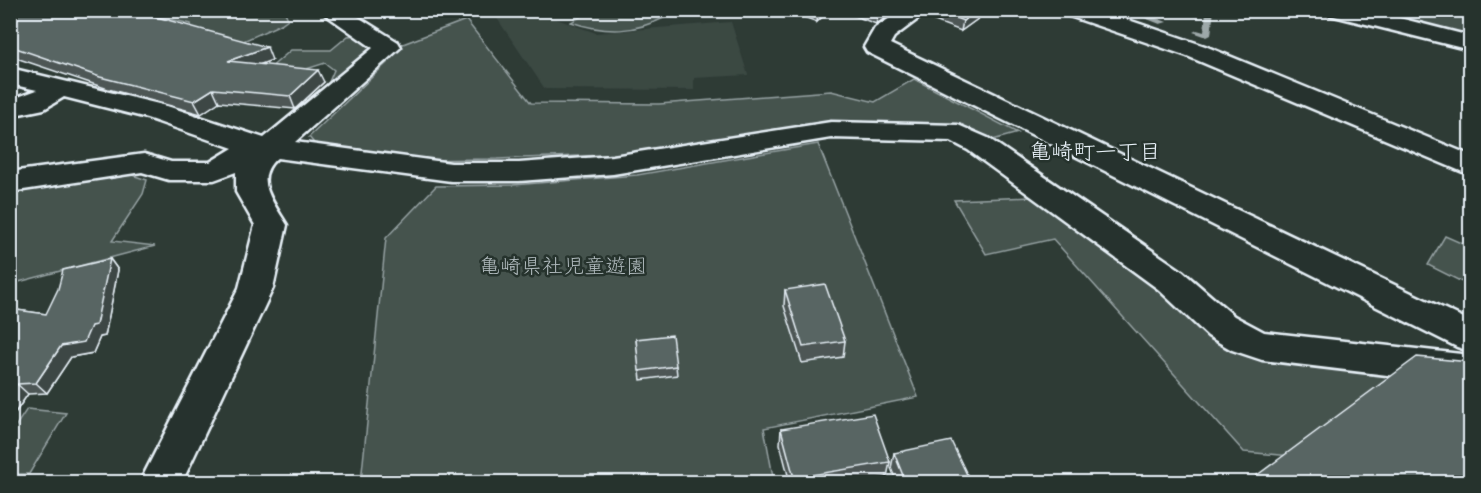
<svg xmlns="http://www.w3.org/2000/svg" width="1481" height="493" viewBox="0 0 1481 493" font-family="'Comic Neue','Klee One',sans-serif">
<rect width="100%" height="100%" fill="#2e3b35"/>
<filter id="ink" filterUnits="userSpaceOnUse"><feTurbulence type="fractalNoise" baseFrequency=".0167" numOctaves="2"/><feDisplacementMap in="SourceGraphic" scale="12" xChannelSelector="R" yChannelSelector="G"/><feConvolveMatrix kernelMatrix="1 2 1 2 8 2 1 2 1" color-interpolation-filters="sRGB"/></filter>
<g filter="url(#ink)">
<!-- built -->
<polygon fill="#3b4843" points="492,11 534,11 596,33 731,22 748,75 694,78 694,90 545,89"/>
<!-- green -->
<g fill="#45524e" stroke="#96a2a3" stroke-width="1.5">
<polygon points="284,10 288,19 281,24 215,54 194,38 191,24 138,12 119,19 79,11"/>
<path d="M591,11H655L668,16C634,33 607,34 571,22Z"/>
<polygon points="1352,11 1470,11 1470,39"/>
<polygon points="466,20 531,103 659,104 831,91 875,102 914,79 1018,133 989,141 789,134 609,155 497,159 412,160 318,148 309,137 391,59 403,44"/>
<polygon points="358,35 380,47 330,86 328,84 334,70 325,63 294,73 269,69 291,50 331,50 348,36"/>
<polygon points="818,144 918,397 764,428 774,482 361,482 386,238 436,186 513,185 637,175"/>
<polygon points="110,173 132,175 147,180 143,194 112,241 155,246 11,284 10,195 20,189"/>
<polygon points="1033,197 1244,355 1397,376 1444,469 1244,452 1053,239 986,254 954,200"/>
<polygon points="1445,236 1470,247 1470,286 1428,265"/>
<polygon points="27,409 66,413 29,474 11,474 11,433"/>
</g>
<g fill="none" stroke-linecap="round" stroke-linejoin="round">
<!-- stream -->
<g fill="#9da8a9" fill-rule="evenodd">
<polygon points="1124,10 1136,10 1167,22 1160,24"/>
<polygon points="1206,10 1214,10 1211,35 1207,37 1193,32 1197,30 1204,32"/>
<polygon points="1304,10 1318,10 1470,48 1470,52"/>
</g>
<defs>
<g id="minor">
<path d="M319,10H347L398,42L401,47L295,142L451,163H519L613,156L831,122L958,125L988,138L1182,271L1234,316L1264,332L1470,355V385L1262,360L1232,350L1208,336L1158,289L968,150L951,141L831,138L613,174L519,181H451L277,158C252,179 274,203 287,225L273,288L182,482H140L239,288L255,225L236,192V172L214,180H169L142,172L10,192V172L144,154L171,162H210L233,148L147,118L64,97L44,109L10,116V100L37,90L10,84V68L167,106L264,138L373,48Z"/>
<polygon points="902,10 930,10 894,37 890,44 1470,321 1470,351 1457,347 867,52 864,47 875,28"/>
<polygon points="1063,10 1099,10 1205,46 1470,155 1470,175 1187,56 1066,15"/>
<polygon points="1327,10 1368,10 1470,36 1470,50 1330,15"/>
</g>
</defs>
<!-- minor casing -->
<use href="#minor" stroke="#e8f1f8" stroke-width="5"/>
<!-- minor -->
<use href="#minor" fill="#26332d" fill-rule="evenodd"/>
</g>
<!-- wall -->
<g fill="#4d5755" stroke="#e8f1f8" stroke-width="1.5">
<polygon points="10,10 272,60 260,64 324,82 295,109 219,102 201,114 108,89 10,56"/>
<polygon points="785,10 829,10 817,22"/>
<polygon points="839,10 897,10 876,24"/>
<polygon points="925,10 990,10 961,31 924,17"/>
<polygon points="110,259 118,270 105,336 100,337 93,353 71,357 47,393 28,394 10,420 10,309 46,314"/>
<polygon points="785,290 845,341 843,357 802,363 784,306"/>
<polygon points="636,339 676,366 677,375 641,380"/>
<polygon points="781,429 890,462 887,477 855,483 790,483 780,444"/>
<polygon points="894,453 971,483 897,483 891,468"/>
<polygon points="1256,476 1470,483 1251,483"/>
</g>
<!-- shaded-wall -->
<g fill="#3e4745" stroke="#e8f1f8" stroke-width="1.5">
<polygon points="819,10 829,10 817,22 818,11"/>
<polygon points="883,10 897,10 876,24 878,14"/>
<polygon points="977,10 990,10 961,31 963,21"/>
<polygon points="267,47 272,60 234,74 228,61"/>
<polygon points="318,70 324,82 295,109 290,96"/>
<polygon points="213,89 219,102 201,114 194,101"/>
<polygon points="110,259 118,270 105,336 100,337 93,353 71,357 47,393 36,383 61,346"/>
<polygon points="17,384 28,394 10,420 10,393"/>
</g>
<!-- building -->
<g fill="#596563" stroke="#e8f1f8" stroke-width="1.5">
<polygon points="10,10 94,10 105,12 108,10 115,10 135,16 142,13 267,47 228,61 318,70 290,96 213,89 194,101 100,77 10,46"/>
<polygon points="869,10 883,10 878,14"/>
<polygon points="936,10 977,10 963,21"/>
<polygon points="110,259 96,325 91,326 84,342 61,346 36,383 17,384 10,393 10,309 46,314 58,289 63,270"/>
<polygon points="825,284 845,341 803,347 785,290"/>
<polygon points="672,335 676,366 639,371 636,339"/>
<polygon points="1417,357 1470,362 1470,483 1259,483 1256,476"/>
<polygon points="873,414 890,462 794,478 781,429"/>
<polygon points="951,441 971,483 906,483 894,453"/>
</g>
</g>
<g text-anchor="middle" stroke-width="5" stroke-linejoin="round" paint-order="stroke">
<!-- park labels -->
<g font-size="21" fill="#afb9bc" stroke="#26332d">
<text x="563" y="273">亀崎県社児童遊園</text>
</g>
<!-- neighbourhood labels -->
<g font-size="22" fill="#e8f1f8" stroke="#26332d">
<text x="1095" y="159">亀崎町一丁目</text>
</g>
</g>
<!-- margin -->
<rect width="1481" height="493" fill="none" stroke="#26332d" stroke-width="36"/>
<rect x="18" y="18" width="1445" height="457" fill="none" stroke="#e8f1f8" stroke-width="2" filter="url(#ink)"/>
</svg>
